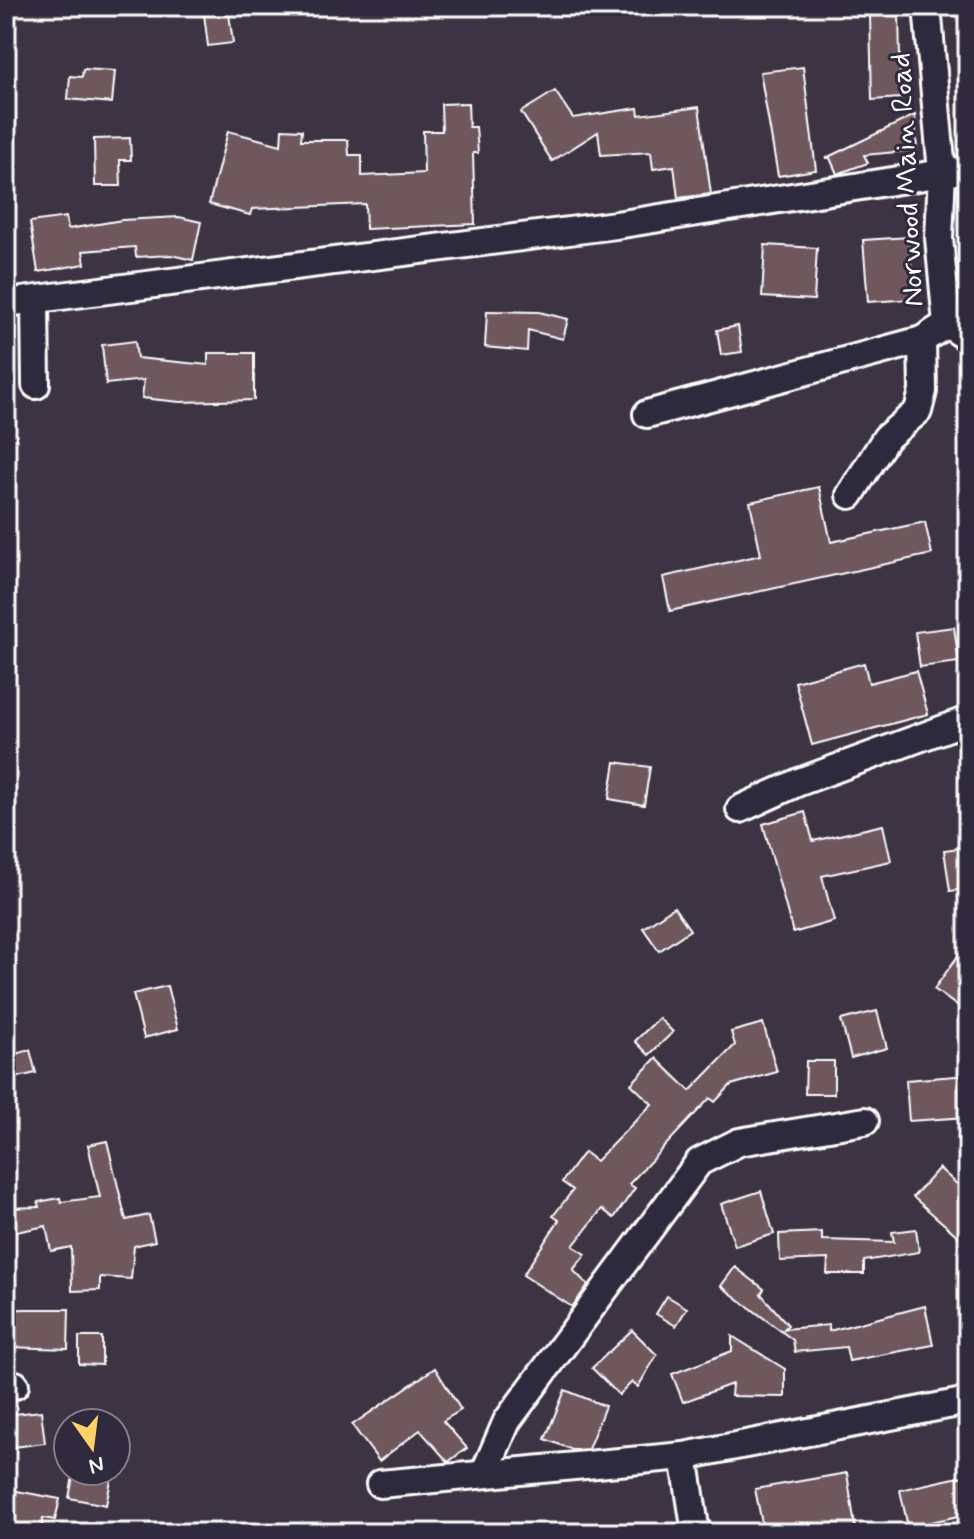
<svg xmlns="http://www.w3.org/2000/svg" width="974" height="1539" viewBox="0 0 974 1539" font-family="Mynerve,sans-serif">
<rect width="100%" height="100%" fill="#3c3343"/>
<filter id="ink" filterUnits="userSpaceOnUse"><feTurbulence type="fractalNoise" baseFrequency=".0125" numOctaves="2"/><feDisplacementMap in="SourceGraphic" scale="16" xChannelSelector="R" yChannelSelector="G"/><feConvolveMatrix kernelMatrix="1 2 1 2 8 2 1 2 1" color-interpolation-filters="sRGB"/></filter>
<g filter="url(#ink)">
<!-- building -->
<g fill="#6e585d" stroke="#fff" stroke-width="2">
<polygon points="203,6 228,6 233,43 208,46"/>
<polygon points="899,14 901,98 872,100 870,16"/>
<polygon points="803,67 816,170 778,176 760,72"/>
<polygon points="83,69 115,71 112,103 68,99 70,76 82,77"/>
<polygon points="555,91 573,118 638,108 639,115 699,107 711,194 678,198 674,166 653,169 651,152 601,155 598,132 552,161 521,112"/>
<polygon points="468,103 469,127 476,127 478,153 473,153 475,224 366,229 365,204 252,209 250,215 209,204 228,131 281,145 282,129 302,130 301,140 348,140 349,155 362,155 362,176 424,173 423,131 442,131 441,104"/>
<polygon points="915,115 917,150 864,155 868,163 837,174 830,158 826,158"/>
<polygon points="130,138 131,160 120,160 121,186 95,186 94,139"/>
<polygon points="66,217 68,229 122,220 179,217 201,222 193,260 171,255 136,257 135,247 83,251 85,264 38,272 30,222"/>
<polygon points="909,237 914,299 868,302 863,240"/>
<polygon points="765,245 817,248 814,300 762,297"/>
<polygon points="487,311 539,312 568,319 563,339 528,330 527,351 485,347"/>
<polygon points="738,326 742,352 721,355 717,330"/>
<polygon points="135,341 137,358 208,365 208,353 254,353 254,400 180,402 142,398 144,380 106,384 102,345"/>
<polygon points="819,487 831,542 925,522 932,554 670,611 663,577 761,555 750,502"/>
<polygon points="954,627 959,662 920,667 915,632"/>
<polygon points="864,663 869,683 916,671 928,714 812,745 795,682"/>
<polygon points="615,762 650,767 644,805 609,799"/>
<polygon points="805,812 813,841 883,825 891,861 822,876 834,921 793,933 763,824"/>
<polygon points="968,847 968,889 950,891 944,850"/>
<polygon points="674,907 690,930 659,951 643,928"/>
<polygon points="968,942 968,990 957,1006 934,989"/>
<polygon points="167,986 178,1029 144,1038 133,994"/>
<polygon points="877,1011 887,1048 851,1058 841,1020"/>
<polygon points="659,1018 673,1032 649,1055 635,1041"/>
<polygon points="763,1023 777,1072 731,1085 715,1102 710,1098 629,1184 635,1188 614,1218 602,1209 573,1246 586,1254 573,1270 588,1285 572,1307 523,1275 559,1220 553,1216 573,1190 562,1182 584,1152 596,1161 652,1104 631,1084 656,1058 690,1091 735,1045 731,1032"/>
<polygon points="30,1050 36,1073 14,1078 8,1056"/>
<polygon points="806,1061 834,1061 834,1094 805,1094"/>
<polygon points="968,1075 968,1117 909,1121 906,1080"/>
<polygon points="107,1141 126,1220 149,1215 155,1241 134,1246 131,1279 100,1277 100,1290 72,1291 71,1247 51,1251 46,1226 6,1234 6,1208 39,1207 38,1202 60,1198 61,1202 100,1197 88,1145"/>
<polygon points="939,1168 968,1194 968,1245 913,1197"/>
<polygon points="761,1191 774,1234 735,1246 721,1204"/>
<polygon points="916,1229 919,1252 864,1261 864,1274 827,1274 828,1259 780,1261 779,1234 822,1232 822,1240 894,1242 892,1232"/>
<polygon points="735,1267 764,1289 761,1294 788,1325 784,1329 829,1325 829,1331 925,1306 933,1345 849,1361 846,1347 795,1352 793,1340 721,1286"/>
<polygon points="667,1296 687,1308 676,1326 656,1314"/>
<polygon points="25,1309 69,1309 68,1349 6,1347 6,1310"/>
<polygon points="632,1330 657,1355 638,1387 632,1382 619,1395 592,1368"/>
<polygon points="732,1336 785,1369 785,1397 731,1396 732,1384 683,1402 672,1374 732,1351"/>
<polygon points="79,1337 102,1337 102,1365 79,1364"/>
<polygon points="435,1368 461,1410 443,1421 467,1448 448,1462 420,1430 379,1461 352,1425"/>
<polygon points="565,1390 605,1406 588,1449 573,1450 545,1439"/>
<polygon points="41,1411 45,1443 6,1448 6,1415"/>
<polygon points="74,1471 113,1471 106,1505 69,1498"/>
<polygon points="847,1473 856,1533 764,1533 755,1489"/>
<polygon points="968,1475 968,1514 908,1527 900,1490"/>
<polygon points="6,1489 60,1499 55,1520 43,1518 41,1533 6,1533"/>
</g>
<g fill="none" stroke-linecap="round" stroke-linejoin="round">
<defs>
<g id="minor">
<polyline points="927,6 942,172 939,238 947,324 968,338"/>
<polyline points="35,300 36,385"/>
<polyline points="6,303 616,225 968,169"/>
<polyline points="647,414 922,340 947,324"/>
<polyline points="850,495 886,438 918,411 923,391 922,340"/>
<polyline points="740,809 799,782 968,720"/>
<polyline points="6,1384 15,1385"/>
<polyline points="684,1456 696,1533"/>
<polyline points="484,1474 507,1421 699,1162 739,1142 865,1121"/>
<polyline points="380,1484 684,1456 968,1401"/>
</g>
</defs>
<!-- minor casing -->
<use href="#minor" stroke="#fff" stroke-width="32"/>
<!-- minor -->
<use href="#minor" stroke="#2f2a3d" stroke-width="26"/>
</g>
</g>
<g text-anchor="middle" stroke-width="6" stroke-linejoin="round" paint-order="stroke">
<!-- street labels -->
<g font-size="30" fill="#fff" stroke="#2f2a3d">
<text transform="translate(906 180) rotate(-93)" y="10">Norwood Main Road</text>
</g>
</g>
<!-- margin -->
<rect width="974" height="1539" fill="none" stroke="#2f2a3d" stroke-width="32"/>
<rect x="16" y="16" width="942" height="1507" fill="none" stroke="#fff" stroke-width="3" filter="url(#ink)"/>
<!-- north arrow -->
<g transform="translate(92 1447) rotate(166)"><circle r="38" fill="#2f2a3d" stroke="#827f8b" stroke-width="2"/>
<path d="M0-6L14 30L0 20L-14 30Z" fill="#ffd166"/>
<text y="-12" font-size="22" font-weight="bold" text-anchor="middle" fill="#ffffff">N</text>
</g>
</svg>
